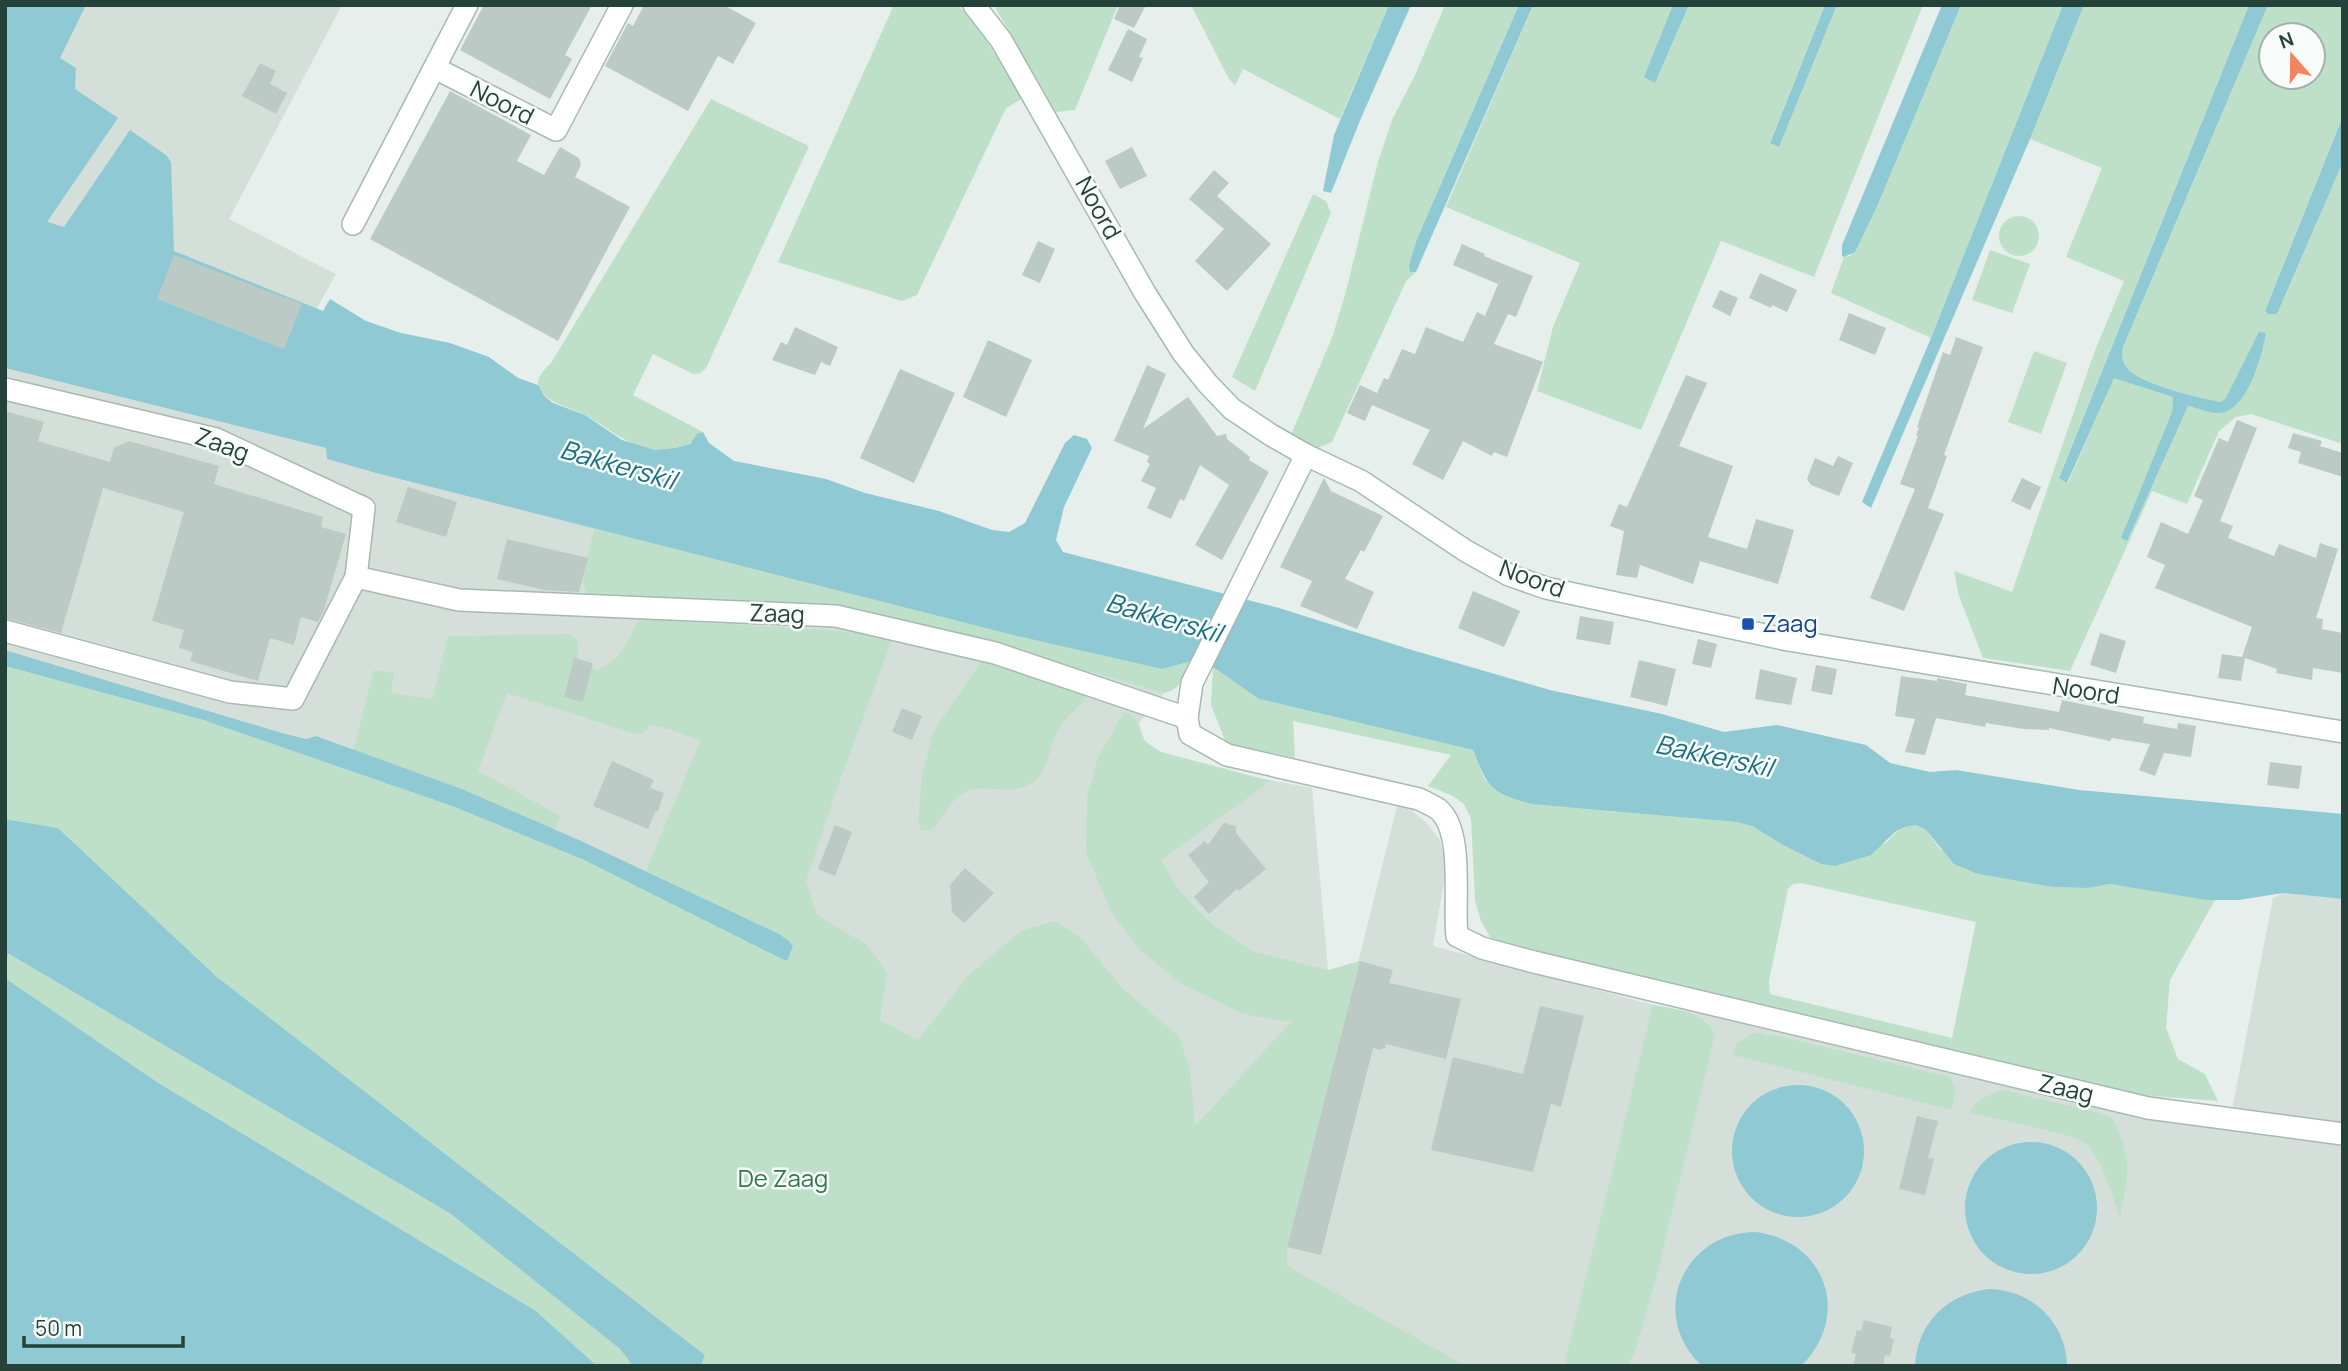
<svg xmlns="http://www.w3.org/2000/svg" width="2348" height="1371" viewBox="0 0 2348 1371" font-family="Manrope,sans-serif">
<rect width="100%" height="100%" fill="#e6efeb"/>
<!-- built -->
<g fill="#d4dfda">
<polygon points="5,5 342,5 229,219 336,274 291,355 5,264"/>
<polygon points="5,368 327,448 327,459 376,473 1013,635 1162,669 1176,688 1164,693 1139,723 1145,741 1161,752 1233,773 1312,788 1328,970 1292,1022 1165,1173 880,1020 787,961 579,840 462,789 316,736 306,739 282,733 5,650"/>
<polygon points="1397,806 1411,810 1426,822 1439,839 1444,856 1445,876 1433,946 1653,1005 2232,1110 2273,898 2283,893 2343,899 2343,1366 1467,1366 1286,1266 1287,1247"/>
</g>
<!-- green -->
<g fill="#bfe0c8" fill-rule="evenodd">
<polygon points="894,5 958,5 973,20 1023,98 1006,108 917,295 902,301 778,262"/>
<polygon points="996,5 1118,5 1075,110 1056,112 996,9"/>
<polygon points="1191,5 1389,5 1340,119 1243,69 1235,85 1229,79"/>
<polygon points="1445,5 1519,5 1417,239 1410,272 1416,272 1406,281 1332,442 1311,451 1288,442 1333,335 1346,291 1378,162 1392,120 1414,77"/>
<polygon points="1533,5 1673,5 1645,77 1655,83 1689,5 1825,5 1770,142 1779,147 1837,5 1923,5 1814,277 1721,241 1641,430 1537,391 1553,327 1580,263 1446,207"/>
<polygon points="1961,5 2063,5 1931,338 1831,293 1844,257 1850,256 1879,202"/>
<path d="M2084,5H2249L2059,477L2068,483L2114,377L2173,397L2172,411L2182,419L2188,406L2222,413L2226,398L2221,402C2200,398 2139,384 2127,368C2121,361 2122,355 2123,347L2268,5H2343V116L2265,311L2277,314L2343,162V444L2251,414L2236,417L2219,431L2187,504L2152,491L2070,671L1983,658L1959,596L1954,571L2012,592L2094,353L2124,281L2066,257L2102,168L2030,139ZM2271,35H2313V77H2271Z"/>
<path d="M711,99L809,146L706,368L700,373L693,374L653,354L633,395L703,432C696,435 696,438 691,442C684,449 664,451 655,450C628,446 610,429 587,416C567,405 513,396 551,363Z"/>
<polygon points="1313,194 1326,201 1331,213 1255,391 1232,377"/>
<circle cx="2019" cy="236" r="20"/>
<polygon points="1990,250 2030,264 2012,313 1972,300"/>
<polygon points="2034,351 2067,363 2041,434 2008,422"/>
<path d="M594,529L1013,635L1162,669L1192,661C1186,675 1180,690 1164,693L1013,650L890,618L587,595L582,580Z"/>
<path d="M638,619L830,630L893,637L835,794L806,881L817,915L867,945L887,973L880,1020L918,1040L968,976L1021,931L1054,921L1079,936L1123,989L1179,1036L1190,1070L1195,1126L1291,1022L1243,1014L1182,984L1141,951L1111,912L1086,852L1087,797L1098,757L1124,712C1144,720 1135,728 1145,741C1148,745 1157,749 1161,752L1271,781L1161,860L1179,890L1211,923L1252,951L1328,970L1360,961L1287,1247V1266L1467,1366H701L705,1355L217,977L58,828L5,819V666L203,720L452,806L584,860L787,961L793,946L789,941L646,871L700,741L678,732L652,725L639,735L507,693L478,771L561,816L555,830L462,789L353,750L374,670L394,673L391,693L432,699L448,636L569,634L577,639L579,662L598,670C622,658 628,644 638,619Z"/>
<path d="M985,656L1031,670L1087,697C1074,714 1063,717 1054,739C1048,754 1048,772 1033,782C1009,798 986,782 965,792C951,799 944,817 933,829L921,831L918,822L922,776L931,739L939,723Z"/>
<path d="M1213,667L1259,699L1473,750L1485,780L1680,817L1736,822L1752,826L1783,845L1821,864L1886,843L1895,833L1905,827L1916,825L1926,830L1940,849L1978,874L2052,887L2088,888L2110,884L2215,900L2170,980L2166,1028L2178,1059L2205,1074L2218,1101C2185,1098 2152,1097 2120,1092L1506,946L1490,937L1481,921L1475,901L1471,819L1464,804L1453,796L1428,786L1451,755L1293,721L1295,758L1226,743L1211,705ZM1801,883L1976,922L1952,1038L1770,994L1769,981L1788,889L1793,884Z"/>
<polygon points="9,954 451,1214 620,1349 633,1366 597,1366 536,1311 157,1082 5,978 5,957"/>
<path d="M1653,1005C1677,1010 1702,1011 1715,1034L1656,1279L1635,1351L1628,1366H1564Z"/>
<polygon points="1754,1033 1779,1036 1950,1077 1955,1089 1952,1110 1733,1055 1736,1044"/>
<path d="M2002,1090L2089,1110L2112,1118C2134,1160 2128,1174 2120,1218C2113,1197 2103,1160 2086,1144C2075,1134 1991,1118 1970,1113C1975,1099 1990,1095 2002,1090Z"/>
</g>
<!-- water -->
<g fill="#8ec9d4">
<path d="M5,5H86L60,58L76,68L75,89L118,118L47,222L64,227L130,130L166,155L171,162L174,251L323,311L330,299L366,321L401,333L450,343L489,357L518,378L538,385L544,396L553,403L585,415L622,440L655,450L676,448L690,444L697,434L703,432L709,443L734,461L826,479L865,493L939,511L992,530L1009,532L1025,523L1065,443L1074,435L1087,439L1092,448L1064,507L1056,540L1063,552L1279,608L1412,650L1550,690L1662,714L1724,732L1777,725L1866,745L1890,763L1930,772L1956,770L2079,790L2343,814V899L2283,893L2239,900H2207L2110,884L2088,888L2052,887L1978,874L1954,864L1926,830L1916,825L1905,827L1895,832L1871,855L1835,866L1821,864L1783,845L1752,826L1736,822L1532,804C1491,793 1488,788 1473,750L1259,699L1213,667L1192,661L1162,669L1013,635L376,473L327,459L326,448L5,368Z"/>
<polygon points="1389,5 1411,5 1361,118 1331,193 1323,191 1334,135"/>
<polygon points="1519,5 1533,5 1416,272 1410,272 1409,265 1417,239"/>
<polygon points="1673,5 1689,5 1655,83 1644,77"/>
<polygon points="1825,5 1837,5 1779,147 1770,143"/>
<polygon points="1942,5 1961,5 1879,202 1855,252 1844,257 1842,256 1842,245"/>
<polygon points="2063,5 2084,5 2030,139 1871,508 1862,502 1931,338"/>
<path d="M2249,5H2268L2123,347C2122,355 2121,360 2127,368C2139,384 2200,398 2221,402L2226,398L2259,332L2266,333C2262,355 2248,409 2221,413C2211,414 2198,408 2188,406L2127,541L2121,538L2172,412L2173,397L2114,378L2067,483L2059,478Z"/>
<polygon points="2343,116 2343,162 2277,314 2268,314 2265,311"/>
<polygon points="5,650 282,733 306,739 316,736 462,789 579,840 779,934 789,941 793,946 787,961 776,956 584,860 452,806 203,720 5,666"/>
<polygon points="5,819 58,828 217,977 705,1355 701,1366 633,1366 620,1349 451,1214 9,954 5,957"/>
<polygon points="5,978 157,1082 536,1311 597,1366 5,1366"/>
<circle cx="1798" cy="1151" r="66"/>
<circle cx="2031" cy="1208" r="66"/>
<path d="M1756,1232C1826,1241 1852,1316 1801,1366H1702C1647,1315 1683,1232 1756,1232Z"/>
<path d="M1989,1289C2032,1290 2066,1322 2067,1366H1915C1917,1323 1947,1294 1989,1289Z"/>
</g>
<!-- building -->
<g fill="#bbcac4">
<polygon points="484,5 592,5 565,55 572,59 550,99 460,50"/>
<polygon points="644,5 724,5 756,23 733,64 718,56 688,111 605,66 628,23 633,26"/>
<polygon points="1120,5 1146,5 1134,28 1114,19"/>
<polygon points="1128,29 1147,39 1139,57 1143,58 1132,82 1108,70"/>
<polygon points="260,63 276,71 270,84 287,93 276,114 242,96"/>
<polygon points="450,91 531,135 517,161 544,175 560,147 579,158 581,165 575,177 630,207 558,341 370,239"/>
<polygon points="1132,147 1147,176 1120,189 1105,161"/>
<polygon points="1214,170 1229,183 1217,196 1271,244 1227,291 1195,261 1224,229 1189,199"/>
<polygon points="1038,241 1055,249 1040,283 1022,275"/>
<polygon points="1462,244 1485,254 1484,256 1533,276 1516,317 1508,314 1494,344 1543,362 1507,457 1494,452 1492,456 1463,441 1443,480 1412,464 1430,430 1372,405 1365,421 1347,413 1360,385 1377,393 1384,378 1388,380 1402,349 1415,354 1426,327 1463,342 1477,312 1485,316 1498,284 1453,265"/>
<polygon points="174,255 302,304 284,349 157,299"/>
<polygon points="1760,273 1797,290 1787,312 1772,305 1771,308 1749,298"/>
<polygon points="1720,290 1738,298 1730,316 1712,307"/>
<polygon points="1849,313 1886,328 1875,355 1839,340"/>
<polygon points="795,327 838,347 830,366 821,362 815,375 772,360 781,342 787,345"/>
<polygon points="1956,337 1983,347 1944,455 1947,456 1928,508 1944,514 1904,611 1870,598 1915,489 1900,484 1918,436 1916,435 1919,428 1917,427 1943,352 1950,355"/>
<polygon points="988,340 1032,360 1006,417 963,397"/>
<polygon points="1147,365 1166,374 1143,429 1188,397 1217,436 1226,434 1227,439 1250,457 1249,460 1269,472 1222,560 1195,545 1229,485 1200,465 1184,501 1180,499 1171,519 1147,508 1156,488 1141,481 1150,464 1147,462 1149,456 1114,441"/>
<polygon points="900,369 955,393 914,483 860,458"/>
<polygon points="1686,375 1707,383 1679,446 1733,466 1708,537 1747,549 1756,519 1794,530 1778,584 1700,561 1693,584 1640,565 1637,578 1616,575 1624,531 1610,526 1619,504 1627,507"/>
<polygon points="5,411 44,422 38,441 110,462 114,448 129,441 219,466 214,484 323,517 321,527 346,534 324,610 318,622 301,617 294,645 270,638 258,681 190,661 193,652 179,648 184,630 152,621 184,512 103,488 61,633 5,618"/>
<polygon points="2237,420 2257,428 2220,521 2233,526 2228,538 2274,556 2279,544 2316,558 2320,543 2338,549 2316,618 2323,619 2322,629 2343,633 2343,673 2313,668 2312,680 2276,673 2277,669 2245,658 2241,681 2218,678 2222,654 2242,657 2252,627 2155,588 2165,565 2147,557 2161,522 2188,534 2203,500 2194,496 2219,438 2228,442"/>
<polygon points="2293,433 2322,441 2320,446 2343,453 2343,477 2298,463 2301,452 2288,448"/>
<polygon points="1838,456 1853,463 1839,496 1811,485 1807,479 1815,458 1833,466"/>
<polygon points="1324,478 1331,491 1383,516 1364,552 1361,550 1345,579 1374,592 1357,629 1300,606 1312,581 1280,567"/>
<polygon points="2022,478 2041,487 2030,510 2011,501"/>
<polygon points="408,487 457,502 446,537 396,522"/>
<polygon points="507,539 588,558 579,592 544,590 497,579"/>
<polygon points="1473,591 1520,611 1504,647 1458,628"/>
<polygon points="1580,616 1614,622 1610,645 1576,639"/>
<polygon points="2100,633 2126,641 2116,673 2090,665"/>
<polygon points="1698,639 1717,644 1711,668 1692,664"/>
<polygon points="574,658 593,663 583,702 564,697"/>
<polygon points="1639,660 1676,669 1667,706 1630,697"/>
<polygon points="1816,665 1837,669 1832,695 1811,691"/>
<polygon points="1760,669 1797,678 1791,705 1755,699"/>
<polygon points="1901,676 1937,681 1937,678 1967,684 1965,695 2026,706 2059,712 2062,700 2144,717 2143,723 2177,729 2178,723 2196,726 2191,757 2164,753 2155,776 2139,770 2150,744 2112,738 2110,741 2049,728 2049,730 2024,729 1986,723 1985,727 1936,718 1925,755 1905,752 1915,719 1895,716"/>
<polygon points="902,708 922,716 912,740 892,732"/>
<polygon points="612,761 654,780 650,788 664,793 658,811 655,812 648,829 593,806"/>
<polygon points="2270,762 2302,766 2299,789 2267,785"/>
<polygon points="1224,823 1236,826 1236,833 1266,869 1239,891 1237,889 1209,914 1194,897 1209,882 1188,855 1205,841 1208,845"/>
<polygon points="835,825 852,832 835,876 818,869"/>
<polygon points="965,868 994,893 964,923 952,912 950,885"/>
<polygon points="1360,961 1393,970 1389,983 1461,999 1446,1059 1386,1044 1385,1049 1382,1048 1381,1050 1373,1048 1321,1255 1287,1247"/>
<polygon points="1540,1006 1584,1016 1561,1107 1551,1104 1533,1172 1431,1150 1453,1057 1523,1074"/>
<polygon points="1917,1116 1938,1121 1928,1158 1934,1159 1925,1195 1899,1189"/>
<polygon points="1864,1320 1892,1327 1890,1338 1894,1339 1890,1356 1885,1355 1883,1366 1853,1366 1856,1354 1851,1353 1857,1330 1861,1331"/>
</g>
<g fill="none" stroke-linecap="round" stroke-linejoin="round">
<defs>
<g id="street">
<polyline points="435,68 556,130 622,5"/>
<polyline points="353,224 467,5"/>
<polyline points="5,389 216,439 364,508 356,577 293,699 230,692 5,631"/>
<path d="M1306,455L1192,683L1187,718L1190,734L1227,755L1419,799C1425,802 1432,805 1438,809C1465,831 1453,904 1457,936L1482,948L1534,962L2148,1108L2343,1134"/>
<polyline points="356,577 459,600 836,616 995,653 1187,718"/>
</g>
<polyline id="secondary" points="974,5 1001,40 1145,293 1183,353 1208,384 1232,409 1271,435 1306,455 1361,481 1466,551 1509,575 1546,588 1788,640 2343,732"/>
</defs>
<!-- street casing -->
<use href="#street" stroke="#a8b8b2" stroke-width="24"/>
<!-- secondary casing -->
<use href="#secondary" stroke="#a4bbb3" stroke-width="24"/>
<!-- street -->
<use href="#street" stroke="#fff" stroke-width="21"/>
<!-- secondary -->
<use href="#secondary" stroke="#fff" stroke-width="21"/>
</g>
<!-- markers -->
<rect fill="#1a4fb4" stroke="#f7fbf9" stroke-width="2.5" x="1741" y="617" width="14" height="14" rx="3.5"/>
<g text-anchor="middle" stroke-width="5" stroke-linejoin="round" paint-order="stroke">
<!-- street labels -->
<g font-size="24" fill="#24423a" stroke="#f7fbf9">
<text transform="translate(502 103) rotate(27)" y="8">Noord</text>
<text transform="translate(1098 208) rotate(61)" y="8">Noord</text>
<text transform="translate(222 445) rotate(20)" y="8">Zaag</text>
<text transform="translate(1532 579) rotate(20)" y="8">Noord</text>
<text transform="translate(777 614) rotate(2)" y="8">Zaag</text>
<text transform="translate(2086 691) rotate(9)" y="8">Noord</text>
<text transform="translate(2066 1089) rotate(13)" y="8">Zaag</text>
</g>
<!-- transit labels -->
<g font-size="24" fill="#164399" stroke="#f7fbf9" text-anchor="start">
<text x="1762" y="632">Zaag</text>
</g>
<!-- park labels -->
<g font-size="24" fill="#2d7a4b" stroke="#f7fbf9">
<text x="783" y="1187">De Zaag</text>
</g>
<!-- water labels -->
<g font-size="26" font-style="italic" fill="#1c6f80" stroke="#f7fbf9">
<text transform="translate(618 465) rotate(16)" y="9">Bakkerskil</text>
<text transform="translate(1164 618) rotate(16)" y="9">Bakkerskil</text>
<text transform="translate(1714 756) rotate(12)" y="9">Bakkerskil</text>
</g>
</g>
<!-- border -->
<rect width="2348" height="1371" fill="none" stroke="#24423a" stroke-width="14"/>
<!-- north arrow -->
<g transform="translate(2292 56) rotate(340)"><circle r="33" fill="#f7fbf9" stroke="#a3b1ad" stroke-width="2"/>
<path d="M0-5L12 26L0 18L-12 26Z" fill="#f4845f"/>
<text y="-10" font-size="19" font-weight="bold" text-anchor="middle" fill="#24423a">N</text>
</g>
<!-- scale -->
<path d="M24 1336v10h159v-10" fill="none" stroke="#24423a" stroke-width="3.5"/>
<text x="35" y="1336" font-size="21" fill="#24423a" stroke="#f7fbf9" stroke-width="5" paint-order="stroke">50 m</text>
</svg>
